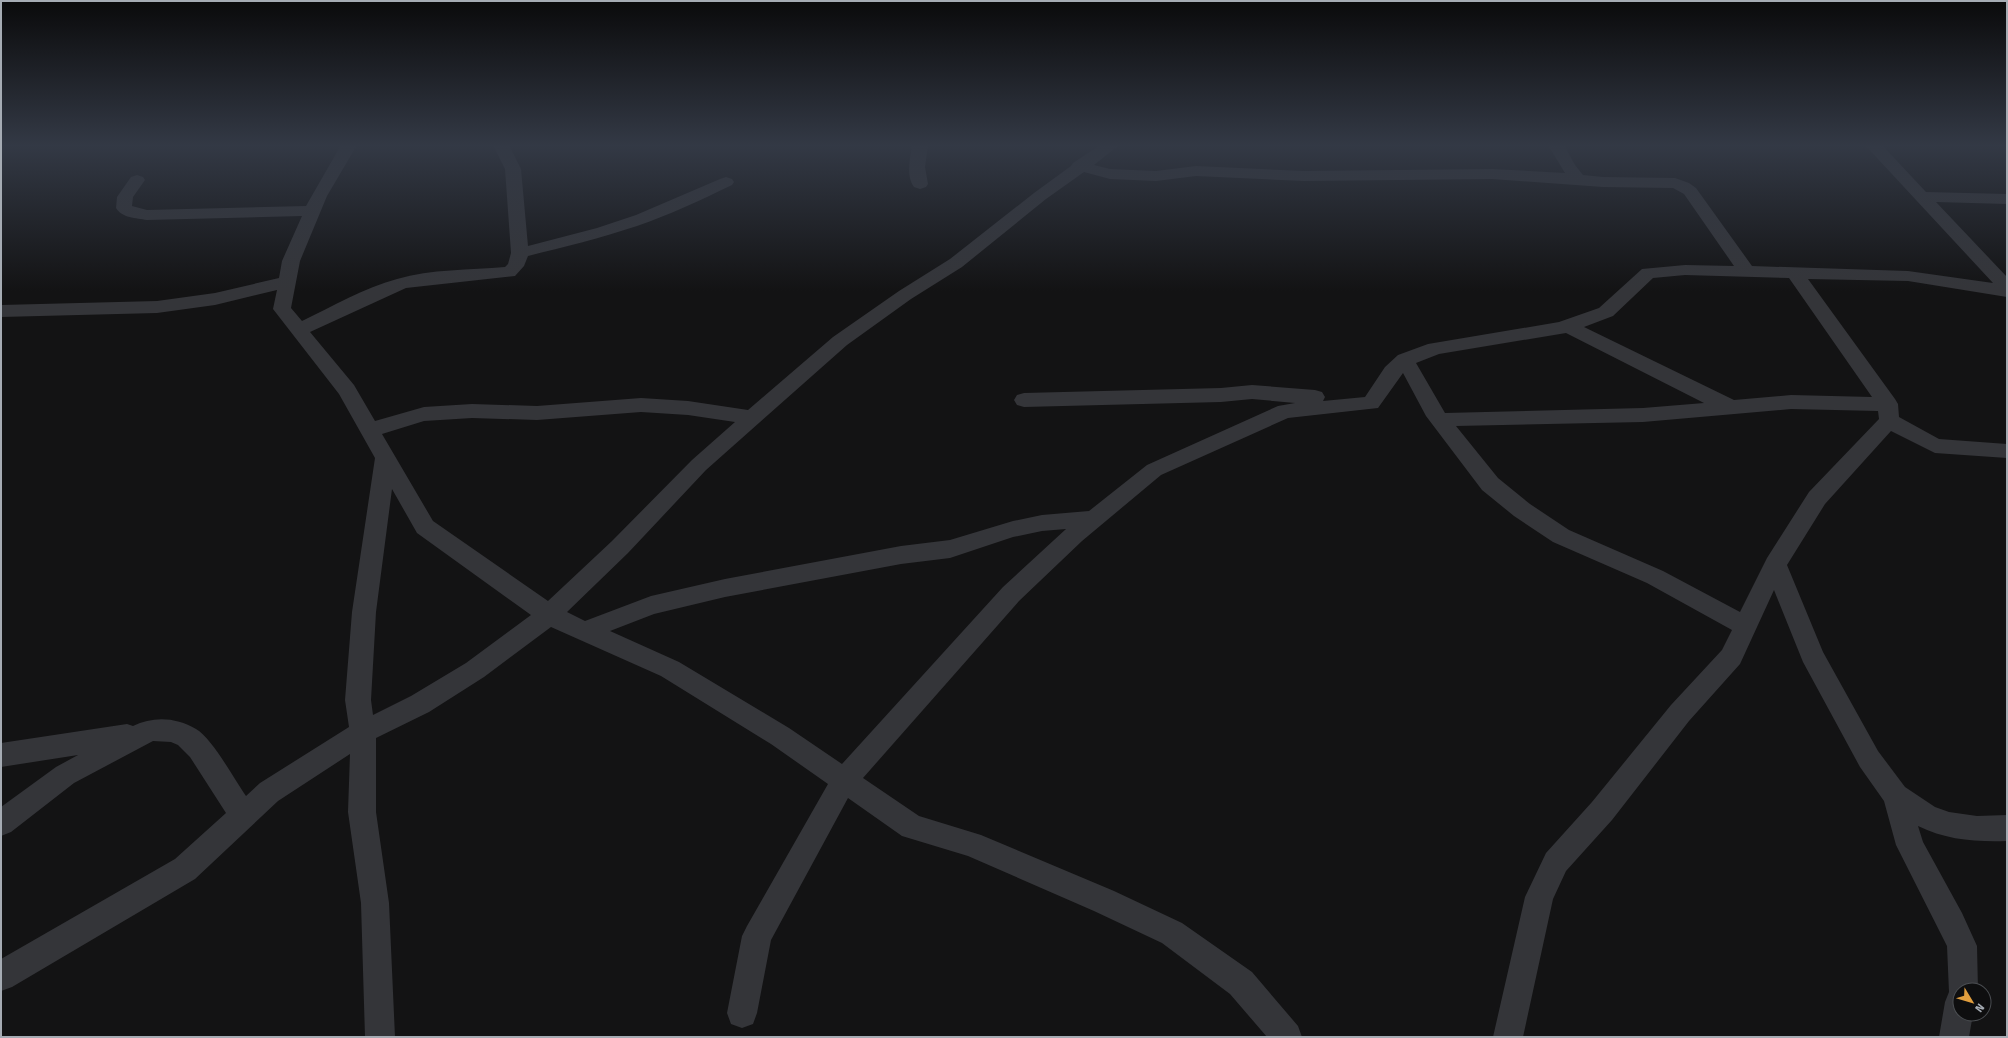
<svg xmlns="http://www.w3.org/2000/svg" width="2008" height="1038" viewBox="0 0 2008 1038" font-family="'Fira Sans',sans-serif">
<rect width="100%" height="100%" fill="#131314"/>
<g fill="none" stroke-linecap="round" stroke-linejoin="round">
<!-- minor -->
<g fill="#343539" fill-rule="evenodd">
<path d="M341,145H357L327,196L300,261L291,308L302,321C333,306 364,288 397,279C431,269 470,270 505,267L508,264L511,253L505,169L493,145H509L521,169L528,246L597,228L636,215L720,179L726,177L732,179L734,182L732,185C701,200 669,215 637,226C601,238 564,247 528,256L524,266L515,276L406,288L310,332L354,385L375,421L424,407L472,404L537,406L641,398L688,401L748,410L833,337L899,291L950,259L1034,193L1071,166L1073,163L1100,145H1119L1094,165L1110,169L1156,171L1196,166L1304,171L1492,169L1565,173L1548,145H1564L1575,165L1583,175L1603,177L1675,178L1689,183L1696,188L1752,266L1908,271L1993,283L1865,145H1882L1926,192L2007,194V204L1936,202L2007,277V297L1908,281L1808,279L1895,399L1898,404L1899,417L1939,439L2007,444V458L1935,453L1891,431L1825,504L1787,565L1823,652L1878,751L1905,787L1935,807L1949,812L1977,816L2007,815V841C1976,842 1946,840 1918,826L1923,842L1962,913L1977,946L1978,990H1960V1014H1973L1969,1037H1939L1945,1002L1949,992L1947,946L1896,845L1884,801L1860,767L1803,662L1774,590L1740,664L1689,721L1612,820L1566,871L1553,899L1523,1037H1493L1525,897L1546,853L1592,802L1671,705L1722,650L1732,630L1647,583L1553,542L1514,516L1482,490L1426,416L1403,373L1378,408L1288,418L1161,475L1082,541L1019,601L863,778L919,816L981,835L1114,891L1182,923L1252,972L1298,1026L1302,1037H1267L1230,994L1162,943L1094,911L968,856L902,836L848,798L771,940L757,1013L753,1024L742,1028L731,1024L727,1013L742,936L747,926L828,784L771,744L661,676L551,627L484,677L429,712L376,738V812L389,903L395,1037H365L361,903L348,812L350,754L278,801L195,879L12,987L1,991V959L175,859L226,813L190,757L178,745L171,742L153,741L74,783L11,832L1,836V807L56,767L78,755L1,767V743L127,724L133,726C153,716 176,717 196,729C212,738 234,779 246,796L260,783L349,727L345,700L352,612L375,458L339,394L273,309L277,290L215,305L157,313L1,317V305L157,301L215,293L279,278L282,261L302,216L147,220C136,218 122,218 116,208L117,197L131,177L137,175L143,177L145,180L133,197L132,206L147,210L306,206ZM1084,172L1110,179L1156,181L1196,176L1304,181L1492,179L1603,187L1673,188L1684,194L1734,266L1685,265L1642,269L1599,308L1559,322L1428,344L1398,355L1385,367L1365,397L1323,401L1325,397L1322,392L1315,390L1252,385L1221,388L1024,393L1017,395L1014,400L1017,405L1024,407L1221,402L1252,399L1295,403L1278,406L1147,465L1089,511L1042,515L1013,521L950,540L901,546L725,579L651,596L585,621L567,612L628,553L706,470L847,345L911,299L962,267L1046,199ZM1685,275L1789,278L1872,397L1791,395L1734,400L1584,327L1613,316L1653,278ZM1566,333L1704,403L1643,408L1445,413L1416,363L1439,354ZM1791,409L1878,411L1879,419L1809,492L1767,558L1740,612L1663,571L1569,530L1530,504L1498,478L1456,426L1643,422ZM641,412L688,415L735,422L692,460L612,541L548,601L433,521L382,434L424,421L472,418L537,420ZM392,489L417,533L531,615L466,663L411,696L373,715L371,700L376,612ZM1066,529L1003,587L842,764L789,728L679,662L610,631L654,614L725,597L901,564L950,558L1013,537L1042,531Z"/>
<path d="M912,145H928L925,167L928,184L926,187L920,189L914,187C906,176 910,159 912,145Z"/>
</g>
</g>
<!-- sky -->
<linearGradient id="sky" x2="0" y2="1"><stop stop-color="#0a0a0b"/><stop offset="0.5" stop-color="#333945"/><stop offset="1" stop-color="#333945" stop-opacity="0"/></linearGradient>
<rect width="2008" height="291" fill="url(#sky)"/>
<!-- border -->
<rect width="2008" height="1038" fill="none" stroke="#a5abb3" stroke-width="4"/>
<!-- north arrow -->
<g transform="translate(1972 1002) rotate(128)"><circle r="19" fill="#0e0e0f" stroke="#4a4d51"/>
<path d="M0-3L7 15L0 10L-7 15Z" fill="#e19e3e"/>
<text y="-6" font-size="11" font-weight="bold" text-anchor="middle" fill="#a5abb3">N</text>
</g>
</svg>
